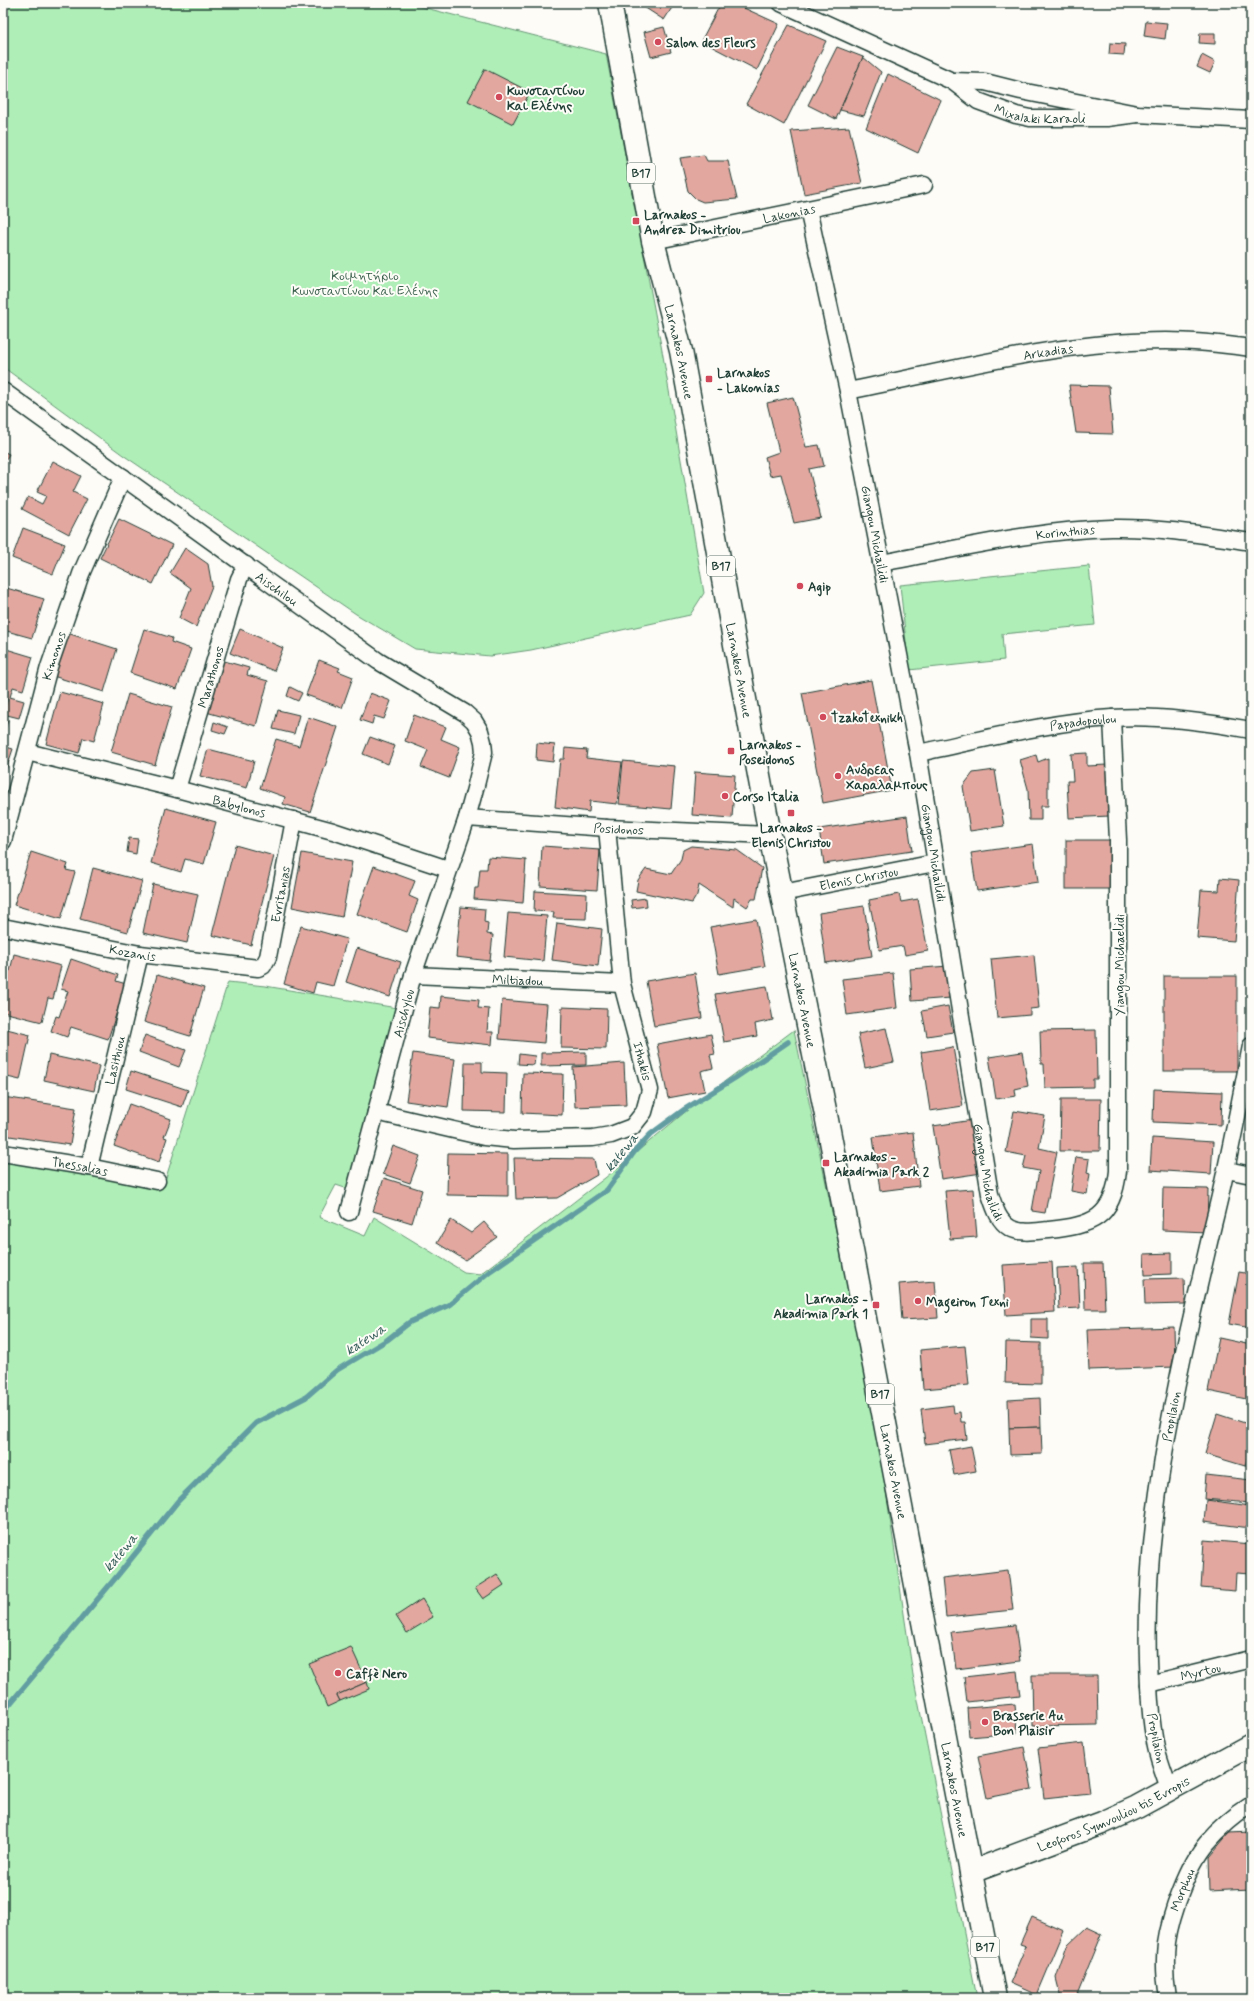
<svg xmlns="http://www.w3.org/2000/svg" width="1254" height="2001" viewBox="0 0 1254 2001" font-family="Mynerve,sans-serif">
<rect width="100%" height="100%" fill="#fdfcf7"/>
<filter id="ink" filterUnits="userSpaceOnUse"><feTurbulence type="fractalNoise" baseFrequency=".025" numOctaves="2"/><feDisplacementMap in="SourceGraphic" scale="8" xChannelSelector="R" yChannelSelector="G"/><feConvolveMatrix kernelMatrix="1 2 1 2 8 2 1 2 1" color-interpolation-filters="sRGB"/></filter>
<g filter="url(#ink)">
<!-- green -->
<g fill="#afefb7" stroke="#679676">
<polygon points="3,3 406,3 606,54 663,356 704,593 690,615 531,650 490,656 415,649 356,614 123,455 3,367"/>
<polygon points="1089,566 1095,625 1002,634 1004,660 909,670 900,585"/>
<polygon points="228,982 265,986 403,1009 351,1190 336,1185 319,1217 365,1236 374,1217 464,1272 480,1274 605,1178 701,1099 794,1030 841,1255 882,1464 913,1675 977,1998 3,1998 3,1160 163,1187"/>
</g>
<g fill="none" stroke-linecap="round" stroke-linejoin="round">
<!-- stream -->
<polyline stroke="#629da2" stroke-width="5.5" points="3,1712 118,1575 178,1501 256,1423 306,1397 337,1370 387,1340 410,1322 449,1305 490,1271 607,1190 635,1151 651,1134 685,1109 735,1078 788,1042"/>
</g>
<!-- building -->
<g fill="#e2a8a0" stroke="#1f3d34">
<polygon points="647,3 675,3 664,20 644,7"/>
<polygon points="721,3 733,3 779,24 757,70 701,41"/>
<polygon points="1146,21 1167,23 1165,39 1144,36"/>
<polygon points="789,25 826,41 784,125 746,104"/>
<polygon points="664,27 671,52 651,57 644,32"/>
<polygon points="1200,33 1215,33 1215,44 1199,43"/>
<polygon points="1110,43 1125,44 1124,55 1109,54"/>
<polygon points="837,47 863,57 836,119 808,105"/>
<polygon points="1202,55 1215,62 1210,73 1197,67"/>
<polygon points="863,57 881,72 864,116 840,110"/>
<polygon points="485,69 530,92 513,124 468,101"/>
<polygon points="888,74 941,100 918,153 866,128"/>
<polygon points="849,127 862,183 804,194 791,131"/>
<polygon points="704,155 707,161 728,161 737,199 703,202 696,199 688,191 680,158"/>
<polygon points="1069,385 1109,386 1113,434 1076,433"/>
<polygon points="793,397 806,447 819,445 824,466 809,469 821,518 794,523 781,474 770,476 765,457 779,452 767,403"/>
<polygon points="3,451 9,454 3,465"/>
<polygon points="53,461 81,476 73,492 87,499 69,534 22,509 28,497 42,504 46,496 37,492"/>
<polygon points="119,519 172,545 153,584 100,558"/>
<polygon points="23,528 65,544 53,574 12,558"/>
<polygon points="185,548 208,564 212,586 196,627 179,618 191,588 170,573"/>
<polygon points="3,587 44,599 32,638 3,630"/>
<polygon points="144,629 172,638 171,642 191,649 177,689 130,673"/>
<polygon points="240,629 283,648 274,671 230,653"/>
<polygon points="67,633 117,649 104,692 53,676"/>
<polygon points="3,648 33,657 23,690 13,687 10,697 24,701 19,718 3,714 8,698 3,697"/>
<polygon points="221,660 249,668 247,675 268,681 256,726 206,712"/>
<polygon points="319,660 340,668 338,671 353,677 342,708 306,695"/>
<polygon points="871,680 892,790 823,803 802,693"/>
<polygon points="290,687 302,693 298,701 287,696"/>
<polygon points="60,692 104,704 94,741 83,738 79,753 46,744"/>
<polygon points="370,693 391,701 384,719 374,716 372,724 360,720"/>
<polygon points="128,694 172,707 155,765 111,752"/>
<polygon points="278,710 299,715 294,734 273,729"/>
<polygon points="414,715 446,727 441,739 460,747 449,778 421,767 428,750 405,741"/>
<polygon points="308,717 338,727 310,812 283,804 285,797 260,788 276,739 299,746"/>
<polygon points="3,718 8,720 3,737"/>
<polygon points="214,722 228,727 225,734 212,730"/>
<polygon points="370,737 395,746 388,764 363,754"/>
<polygon points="537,743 555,745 553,762 536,760"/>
<polygon points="3,746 13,749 6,770 3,769"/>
<polygon points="565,748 587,750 586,758 622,762 617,804 590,801 589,812 555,807 560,759 564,759"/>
<polygon points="208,749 254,761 247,788 200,776"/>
<polygon points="1087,753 1087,766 1107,765 1109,816 1069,818 1067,781 1073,781 1071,754"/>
<polygon points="1036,755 1038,762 1048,758 1048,806 1041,806 1041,820 1029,820 1028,789 1020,760"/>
<polygon points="623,761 675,766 671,809 619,804"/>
<polygon points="995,770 1004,826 970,831 963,786 973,773"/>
<polygon points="695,772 735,775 732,818 692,815"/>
<polygon points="166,808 216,822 204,864 185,859 181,872 151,863"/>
<polygon points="907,816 912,851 824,864 819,829"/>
<polygon points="129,838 138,839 136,854 127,852"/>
<rect x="1066" y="840" width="48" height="49"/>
<polygon points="1033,844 1038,882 977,891 971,853"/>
<polygon points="235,845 274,856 251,945 212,935"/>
<polygon points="542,846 600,850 597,890 540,886"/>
<polygon points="691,846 737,850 762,868 756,899 752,899 747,907 734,898 733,907 699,885 697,895 692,903 636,891 638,880 646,869 671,874 681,859 683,850"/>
<polygon points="31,852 68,864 66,870 75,872 61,919 14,905"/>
<polygon points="302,853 352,862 342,917 292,907"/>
<polygon points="488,857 526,860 523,903 474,899 475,888 478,888 480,869 487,869"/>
<polygon points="374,866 415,881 409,896 418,900 407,932 357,914"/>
<polygon points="93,868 142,881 128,932 80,919"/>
<polygon points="1220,878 1239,880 1234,941 1197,938 1201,890 1219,891"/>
<polygon points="153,884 198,894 187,943 143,933"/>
<polygon points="535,891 587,894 586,919 553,918 554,912 534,911"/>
<polygon points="899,894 901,902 918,899 928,951 905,955 903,946 879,950 869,900"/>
<polygon points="646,898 647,906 632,908 631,900"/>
<polygon points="864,906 872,956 826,963 819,913"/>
<polygon points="461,907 485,909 484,922 488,923 487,934 493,935 490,961 456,957"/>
<polygon points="508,913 547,916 543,961 504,957"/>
<polygon points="756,919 765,966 719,974 710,927"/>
<polygon points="557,923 602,929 598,966 552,960"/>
<polygon points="301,926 347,939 333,986 316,982 313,993 284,984"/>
<polygon points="357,948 401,962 390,997 346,982"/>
<polygon points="14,954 61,966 53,999 48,998 42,1022 3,1012 3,969 10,971"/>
<polygon points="1034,955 1039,1008 1030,1009 1030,1015 997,1018 991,959"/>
<polygon points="71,959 118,975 116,981 126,984 108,1039 71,1027 67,1037 51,1031 56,1016 59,1017 68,991 61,989"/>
<polygon points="948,966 951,998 912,1001 910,969"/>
<polygon points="695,973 702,1018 654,1026 646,981"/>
<polygon points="893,973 897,1008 847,1015 842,979"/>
<polygon points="157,975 204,988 190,1036 144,1022"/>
<rect x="1164" y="976" width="73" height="95"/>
<polygon points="767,986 773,1020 755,1024 757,1036 724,1042 715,994"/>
<polygon points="441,996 479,1000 478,1008 489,1009 487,1032 493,1032 492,1045 427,1038 430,1007 440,1008"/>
<polygon points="502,1000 547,1004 544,1043 499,1039"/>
<polygon points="948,1006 953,1032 927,1036 922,1011"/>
<polygon points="562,1007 607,1009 606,1049 561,1048"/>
<polygon points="3,1028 30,1035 20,1080 3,1076"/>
<polygon points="886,1028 894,1062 865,1068 858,1034"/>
<polygon points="1096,1030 1097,1079 1093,1079 1093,1087 1045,1088 1044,1064 1041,1064 1040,1031"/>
<polygon points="711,1034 715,1054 710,1055 713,1068 701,1071 705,1091 668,1098 657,1044"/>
<polygon points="145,1035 186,1050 179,1067 139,1052"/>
<polygon points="953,1047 963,1106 930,1111 921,1052"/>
<polygon points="586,1052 586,1065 541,1066 541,1053"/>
<polygon points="1022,1052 1028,1086 1015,1089 1016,1096 996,1099 989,1057"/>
<polygon points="413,1053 455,1059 448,1107 406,1101"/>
<polygon points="519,1054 535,1056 534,1065 518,1064"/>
<polygon points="49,1055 99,1066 94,1091 44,1080"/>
<polygon points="465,1062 482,1062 482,1072 507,1073 506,1112 464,1111"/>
<polygon points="624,1063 626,1105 575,1107 573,1067"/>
<polygon points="131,1071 188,1090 182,1107 126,1089"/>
<polygon points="523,1073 563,1074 562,1115 522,1113"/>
<polygon points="1154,1089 1222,1092 1221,1125 1153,1122"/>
<polygon points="3,1097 76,1108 70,1145 3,1135"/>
<polygon points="1061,1099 1101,1099 1100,1151 1060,1151"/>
<polygon points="129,1104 171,1119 164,1137 167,1138 159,1162 114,1146"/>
<polygon points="1014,1111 1045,1116 1039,1148 1057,1152 1045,1213 1032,1211 1039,1171 1023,1168 1026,1156 1006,1152"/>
<polygon points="973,1120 982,1173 941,1179 933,1126"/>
<polygon points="913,1132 919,1186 880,1191 873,1137"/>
<polygon points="1152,1138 1213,1142 1211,1174 1150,1170"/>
<polygon points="393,1146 420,1156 410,1183 383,1174"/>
<polygon points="448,1153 508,1154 508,1196 447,1195"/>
<polygon points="1076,1157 1089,1159 1087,1173 1090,1174 1087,1194 1071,1191"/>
<polygon points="514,1158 594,1159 597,1175 557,1198 516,1199"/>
<polygon points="384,1178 422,1190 412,1223 373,1211"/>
<polygon points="1163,1188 1208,1189 1207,1232 1162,1230"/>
<polygon points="973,1189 977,1237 950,1239 945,1191"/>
<polygon points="451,1220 471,1233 484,1222 497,1237 465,1260 437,1243"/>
<polygon points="1172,1253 1172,1274 1145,1275 1144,1254"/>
<polygon points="1052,1262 1055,1312 1006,1315 1003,1265"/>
<polygon points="1084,1263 1103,1263 1105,1309 1085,1309"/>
<polygon points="1078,1267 1080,1308 1059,1309 1057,1268"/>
<polygon points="1239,1272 1251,1274 1251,1328 1229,1324"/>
<polygon points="1184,1278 1185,1304 1145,1305 1144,1279"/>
<polygon points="935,1281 938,1318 902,1320 899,1284"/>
<polygon points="1031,1319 1048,1319 1048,1339 1031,1338"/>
<polygon points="1174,1327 1175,1367 1089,1370 1087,1330"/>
<polygon points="1219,1338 1251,1345 1251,1400 1208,1391"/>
<polygon points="1006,1342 1041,1343 1041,1384 1005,1383"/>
<polygon points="965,1346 969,1385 923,1389 920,1350"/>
<polygon points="1040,1398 1041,1427 1009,1428 1008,1400"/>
<polygon points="953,1405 954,1413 960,1412 961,1422 965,1422 967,1439 925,1444 921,1409"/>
<polygon points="1217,1414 1251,1425 1251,1446 1245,1466 1205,1454"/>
<polygon points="1041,1427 1042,1454 1010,1455 1009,1428"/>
<polygon points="971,1446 976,1471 954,1475 949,1450"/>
<polygon points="1206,1475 1251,1480 1250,1503 1204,1499"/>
<polygon points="1206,1500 1251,1506 1250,1528 1204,1522"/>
<polygon points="1204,1540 1251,1544 1250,1574 1236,1573 1235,1591 1201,1588"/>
<polygon points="1008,1570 1013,1610 946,1617 942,1578"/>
<polygon points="497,1574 504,1585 483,1599 475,1588"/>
<polygon points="422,1599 433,1617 407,1633 396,1616"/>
<polygon points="1015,1625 1020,1661 956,1669 951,1632"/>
<polygon points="351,1647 367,1682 337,1695 340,1701 327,1707 309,1664"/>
<polygon points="1017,1671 1020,1696 967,1702 964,1677"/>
<polygon points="1032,1675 1097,1675 1098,1725 1033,1726"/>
<polygon points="367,1682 369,1689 340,1701 337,1695"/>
<polygon points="1015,1704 1017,1733 969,1737 967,1708"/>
<polygon points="1084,1743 1090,1793 1044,1798 1038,1748"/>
<polygon points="1024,1747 1032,1789 987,1798 978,1756"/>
<polygon points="1251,1832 1251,1888 1210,1890 1209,1857 1229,1833"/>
<polygon points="1032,1917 1064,1931 1037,1995 1010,1983 1026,1946 1020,1944"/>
<polygon points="1087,1927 1102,1934 1076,1998 1061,1998 1056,1978 1067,1946"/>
</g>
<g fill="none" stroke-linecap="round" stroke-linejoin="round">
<defs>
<g id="street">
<path id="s1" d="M781,3L952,81L978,101L1016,115L1030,118H1107L1137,114"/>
<polyline points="952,81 985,82 1021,91 1137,114 1251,120"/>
<path id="s2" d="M808,209L848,391L918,753L990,1194C994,1206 998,1221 1010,1228C1021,1234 1036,1231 1049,1230C1092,1225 1113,1219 1118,1171V840L1112,718"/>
<path id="s3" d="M653,241L924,185"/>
<path id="s4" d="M3,391L378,661L465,713L474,721L480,731L483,742L484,752L476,785L467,818L413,975L349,1212"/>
<path id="s5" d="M848,391C953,370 1059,341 1166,341C1195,341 1223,344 1251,348"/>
<path id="s6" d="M881,563C957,549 1035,530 1112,528C1159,527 1205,535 1251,542"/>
<path id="s7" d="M27,752L177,789L333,831L448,869"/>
<path id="s8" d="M918,753C982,740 1047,722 1112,718C1158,715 1206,722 1251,730"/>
<path id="s9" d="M177,789L239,579L246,565"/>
<path id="s10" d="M467,818L607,828L770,835"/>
<path id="s11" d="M3,841L49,667L81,574L123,477"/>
<path id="s12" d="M782,893L935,863"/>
<path id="s13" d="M3,927L140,954L258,968L263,966L268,957L294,820"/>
<path id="s14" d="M413,975L622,984"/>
<polyline points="376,1112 484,1137 514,1140 593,1138 611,1135 632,1127 644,1112 650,1090 622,984 607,828"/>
<path id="s15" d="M3,1153L89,1167L157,1181"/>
<path id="s16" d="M89,1167L140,954"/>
<polyline points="1227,1170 1251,1175"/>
<path id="s17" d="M1149,1684L1251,1659"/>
<path id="s18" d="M1170,1791C1165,1776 1159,1762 1156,1747C1150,1719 1149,1689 1148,1660C1143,1512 1180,1367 1213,1225C1228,1166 1239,1106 1251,1046"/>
<path id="s19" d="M1168,1998C1165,1980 1164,1961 1166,1943C1170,1915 1188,1865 1207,1843C1219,1829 1235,1815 1251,1805"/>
</g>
<g id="secondary">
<path id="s20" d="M971,1872L1102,1823L1137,1807L1251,1745"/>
</g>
<g id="primary">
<path id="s21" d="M610,3L653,241L681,351L770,835L827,1120L995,1998"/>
</g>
</defs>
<!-- street casing -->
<use href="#street" stroke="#1f3d34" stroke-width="19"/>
<!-- secondary casing -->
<use href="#secondary" stroke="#1f3d34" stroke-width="25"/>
<!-- primary casing -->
<use href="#primary" stroke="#1f3d34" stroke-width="25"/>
<!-- street -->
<use href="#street" stroke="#fdfcf7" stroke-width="16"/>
<!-- secondary -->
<use href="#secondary" stroke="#fdfcf7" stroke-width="22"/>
<!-- primary -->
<use href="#primary" stroke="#fdfcf7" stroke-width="22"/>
</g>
</g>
<!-- markers -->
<g fill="#d1495b" stroke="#fdfcf7" stroke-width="1.5">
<circle cx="658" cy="42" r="4"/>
<circle cx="499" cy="97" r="4"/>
<rect x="632" y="217" width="8" height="8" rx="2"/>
<rect x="705" y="375" width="8" height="8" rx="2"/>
<circle cx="800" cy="586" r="4"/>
<circle cx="823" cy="717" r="4"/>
<rect x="727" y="747" width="8" height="8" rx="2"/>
<circle cx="838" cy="776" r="4"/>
<circle cx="725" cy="796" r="4"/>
<rect x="787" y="809" width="8" height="8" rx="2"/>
<rect x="822" y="1159" width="8" height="8" rx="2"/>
<circle cx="918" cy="1301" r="4"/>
<rect x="872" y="1301" width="8" height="8" rx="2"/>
<circle cx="338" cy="1673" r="4"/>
<circle cx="985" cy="1722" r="4"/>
</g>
<g text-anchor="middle" stroke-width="4" stroke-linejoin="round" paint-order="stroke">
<!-- shield labels -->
<g fill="#fdfcf7" stroke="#62766e" stroke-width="1">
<rect x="627" y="163" width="28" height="20" rx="3"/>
<rect x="707" y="556" width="28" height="20" rx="3"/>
<rect x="866" y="1384" width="28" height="20" rx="3"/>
<rect x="971" y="1937" width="28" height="20" rx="3"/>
</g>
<g font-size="12" font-weight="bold" fill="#1f3d34">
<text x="641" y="177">B17</text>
<text x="721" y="570">B17</text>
<text x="880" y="1398">B17</text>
<text x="985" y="1951">B17</text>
</g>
<!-- poi labels -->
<g font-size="13" font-weight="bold" fill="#1f3d34" stroke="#fdfcf7" text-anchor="start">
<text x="666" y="47">Salon des Fleurs</text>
<text x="507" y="95">Κωνσταντίνου<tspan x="507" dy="15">Και Ελένης</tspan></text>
<text x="644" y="219">Larnakos -<tspan x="644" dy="15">Andrea Dimitriou</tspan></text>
<text x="717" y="377">Larnakos<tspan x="717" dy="15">- Lakonias</tspan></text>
<text x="808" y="591">Agip</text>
<text x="831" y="722">TzakoTexnikh</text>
<text x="739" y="749">Larnakos -<tspan x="739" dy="15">Poseidonos</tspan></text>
<text x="846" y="774">Ανδρεας<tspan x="846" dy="15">Χαραλαμπους</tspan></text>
<text x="733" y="801">Corso Italia</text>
<text x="791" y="832" text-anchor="middle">Larnakos -<tspan x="791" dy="15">Elenis Christou</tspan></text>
<text x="834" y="1161">Larnakos -<tspan x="834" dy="15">Akadimia Park 2</tspan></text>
<text x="868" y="1303" text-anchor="end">Larnakos -<tspan x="868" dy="15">Akadimia Park 1</tspan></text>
<text x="926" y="1306">Mageiron Texni</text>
<text x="346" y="1678">Caffè Nero</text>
<text x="993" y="1720">Brasserie Au<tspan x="993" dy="15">Bon Plaisir</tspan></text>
</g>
<!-- street labels -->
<g font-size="13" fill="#1f3d34" stroke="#fdfcf7">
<text dy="5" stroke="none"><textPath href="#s1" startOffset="285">Mixalaki Karaoli</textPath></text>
<text dy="5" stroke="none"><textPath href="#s3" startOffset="139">Lakonias</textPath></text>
<text dy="5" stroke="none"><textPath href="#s21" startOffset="356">Larnakos Avenue</textPath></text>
<text dy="5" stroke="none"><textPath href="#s5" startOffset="204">Arkadias</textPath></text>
<text dy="5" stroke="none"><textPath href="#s6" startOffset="187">Korinthias</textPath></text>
<text dy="5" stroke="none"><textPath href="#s2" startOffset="332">Giangou Michailidi</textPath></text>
<text dy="5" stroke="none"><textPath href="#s4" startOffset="338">Aischilou</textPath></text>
<text dy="5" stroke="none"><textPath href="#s11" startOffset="192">Kimonos</textPath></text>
<text dy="5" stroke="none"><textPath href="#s21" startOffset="680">Larnakos Avenue</textPath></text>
<text dy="5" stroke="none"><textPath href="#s9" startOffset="117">Marathonos</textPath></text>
<text dy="5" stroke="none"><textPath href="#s8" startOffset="168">Papadopoulou</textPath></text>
<text dy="5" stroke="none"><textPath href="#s7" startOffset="219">Babylonos</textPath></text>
<text dy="5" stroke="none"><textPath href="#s10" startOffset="152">Posidonos</textPath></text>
<text dy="5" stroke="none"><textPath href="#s2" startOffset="656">Giangou Michailidi</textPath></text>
<text dy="5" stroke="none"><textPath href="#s12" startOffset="78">Elenis Christou</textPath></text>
<text dy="5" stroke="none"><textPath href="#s13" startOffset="338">Evritanias</textPath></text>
<text dy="5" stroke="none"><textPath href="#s13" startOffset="132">Kozanis</textPath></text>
<text transform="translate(1119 965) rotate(-90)" y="5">Yiangou Michaelidi</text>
<text dy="5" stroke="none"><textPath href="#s14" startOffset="105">Miltiadou</textPath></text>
<text dy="5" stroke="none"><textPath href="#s21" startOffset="1016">Larnakos Avenue</textPath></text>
<text transform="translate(403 1013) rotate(-75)" y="5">Aischylou</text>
<text dy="5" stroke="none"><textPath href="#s16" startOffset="110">Lasithiou</textPath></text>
<text transform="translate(643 1061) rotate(75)" y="5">Ithakis</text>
<text dy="5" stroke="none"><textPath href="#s15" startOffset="78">Thessalias</textPath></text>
<text dy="5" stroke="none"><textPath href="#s2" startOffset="980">Giangou Michailidi</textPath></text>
<text dy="5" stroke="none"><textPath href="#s18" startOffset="379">Propilaion</textPath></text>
<text dy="5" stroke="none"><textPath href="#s21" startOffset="1496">Larnakos Avenue</textPath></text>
<text dy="5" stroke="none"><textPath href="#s17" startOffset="53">Myrtou</textPath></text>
<text transform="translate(1157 1738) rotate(79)" y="5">Propilaion</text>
<text dy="5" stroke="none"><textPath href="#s21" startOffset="1820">Larnakos Avenue</textPath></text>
<text dy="5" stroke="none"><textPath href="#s20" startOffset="154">Leoforos Symvouliou tis Evropis</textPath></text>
<text dy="5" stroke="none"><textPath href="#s19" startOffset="111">Morphou</textPath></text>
</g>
<!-- park labels -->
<g font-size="13" fill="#3c614e" stroke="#fdfcf7">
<text x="365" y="280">Κοιμητήριο<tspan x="365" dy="15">Κωνσταντίνου Και Ελένης</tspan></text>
</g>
<!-- water labels -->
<g font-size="14" font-style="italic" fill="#355d59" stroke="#fdfcf7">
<text transform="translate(621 1152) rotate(-51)" y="5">katewa</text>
<text transform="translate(365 1339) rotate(-33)" y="5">katewa</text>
<text transform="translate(120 1552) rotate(-50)" y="5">katewa</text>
</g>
</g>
<!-- margin -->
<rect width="1254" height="2001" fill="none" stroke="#fdfcf7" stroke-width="16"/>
<rect x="8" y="8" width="1238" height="1985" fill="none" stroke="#1f3d34" stroke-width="1.5" filter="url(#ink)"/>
</svg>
